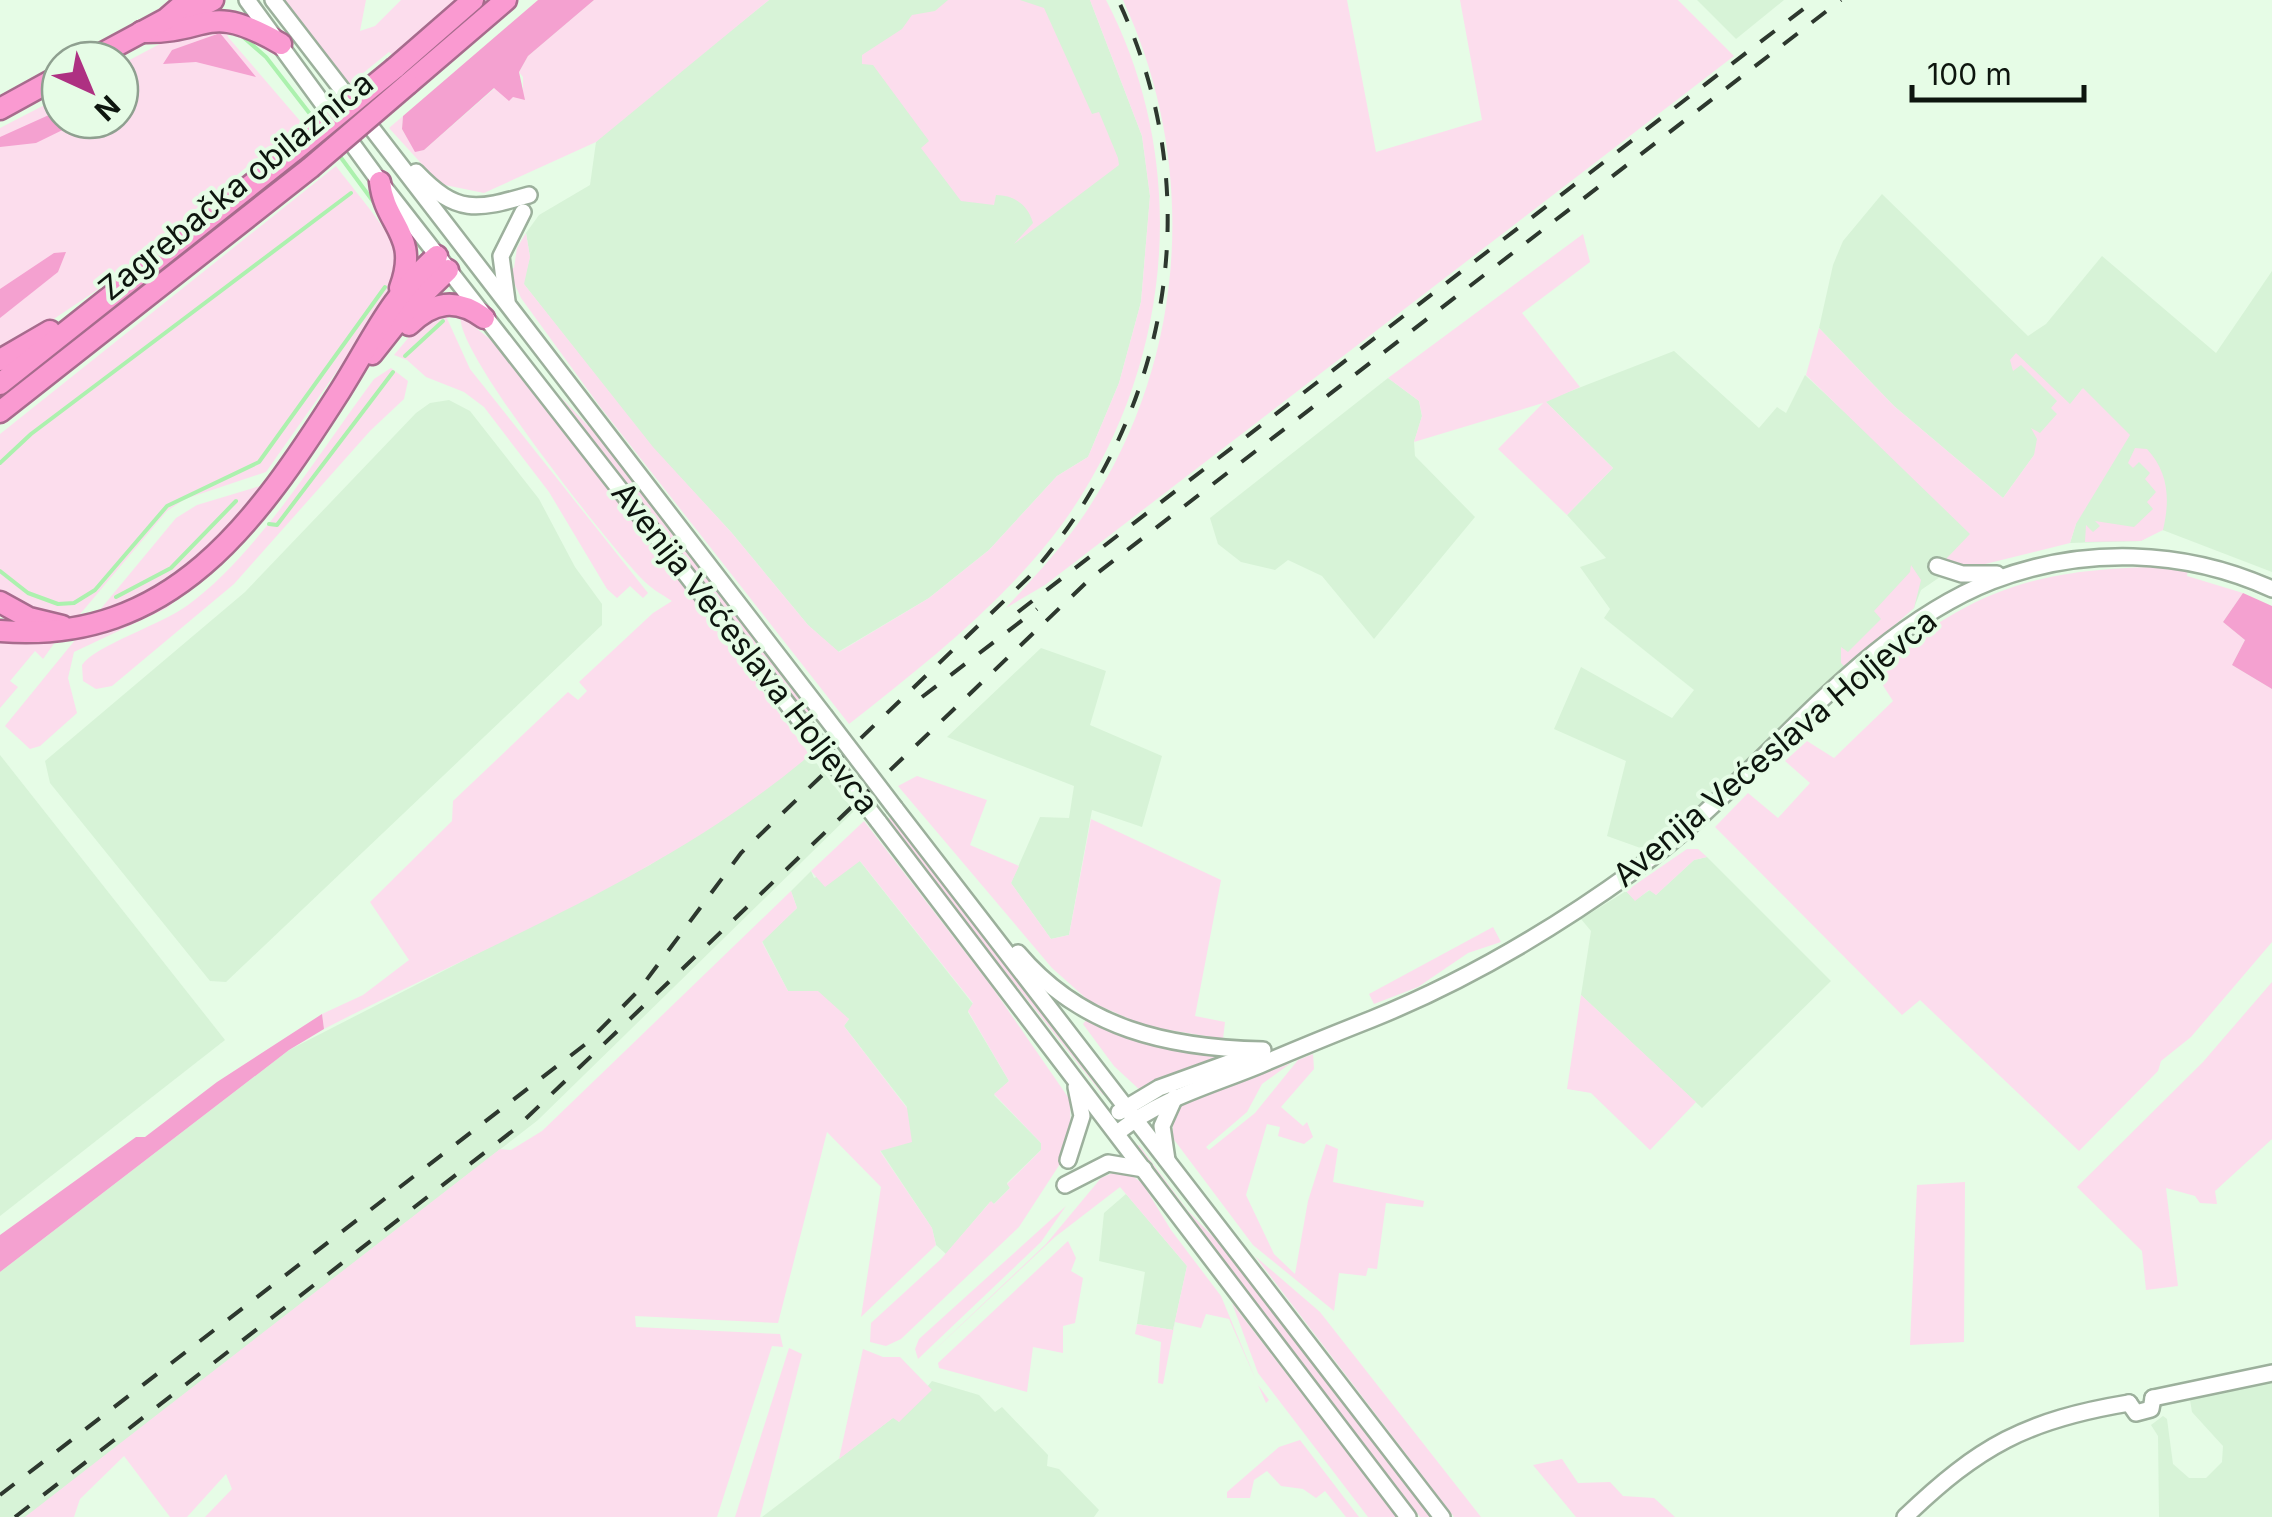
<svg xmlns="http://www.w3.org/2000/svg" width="2272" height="1517" viewBox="0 0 2272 1517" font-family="Inter,sans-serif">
<rect width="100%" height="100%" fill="#e6fce6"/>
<!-- built -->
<g fill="#d7f3d7">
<polygon points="769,0 1090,0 1142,136 1150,196 1141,302 1119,383 1088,457 1057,476 989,550 929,598 838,652 808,625 731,532 652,447 523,283 530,257 526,233 539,215 590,185 596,142 604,132"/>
<polygon points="1697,0 1784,0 1736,39"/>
<polygon points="1882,194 2028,336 2046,324 2102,256 2216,353 2272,271 2272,572 2160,529 2141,541 2070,543 2076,524 2082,389 2003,498 1894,406 1819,328 1833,265 1843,241"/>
<polygon points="1674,351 1759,428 1777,407 1786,413 1805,375 1973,532 1956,566 1921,590 1914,608 1859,652 1741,768 1646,850 1607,836 1626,761 1554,729 1581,667 1672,718 1694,690 1604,618 1610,609 1580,567 1606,558 1567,515 1613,468 1545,401"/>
<polygon points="1388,378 1419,401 1422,416 1414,442 1415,456 1475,517 1374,639 1322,576 1288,560 1275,570 1241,562 1218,544 1210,518"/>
<polygon points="449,400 470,411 539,499 575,567 602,604 602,625 226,982 210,981 50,783 45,761 245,592 416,413 430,403"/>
<polygon points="1041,648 1106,671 1090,725 1162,756 1142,827 1092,810 1069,935 1051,939 1011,883 1040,817 1069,818 1074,786 947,737"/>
<polygon points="0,755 225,1040 0,1216"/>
<polygon points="810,755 854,811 538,1120 26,1517 0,1517 0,1272 289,1050 648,866 727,816"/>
<polygon points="1707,857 1831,981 1702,1108 1581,995 1591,931 1581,919 1626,891 1635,900 1650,890 1656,895 1694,860"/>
<polygon points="859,860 973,1004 968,1012 1009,1081 994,1095 1041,1143 1041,1150 1007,1183 1010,1188 994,1204 990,1202 946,1254 936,1245 932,1228 880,1150 907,1107 844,1026 849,1019 788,991 762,941 797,908 791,891 811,871 814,878"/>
<polygon points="1126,1194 1187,1266 1173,1330 1137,1324 1145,1272 1099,1261 1104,1213"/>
<polygon points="2272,1379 2272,1517 2159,1517 2158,1436 2151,1425 2163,1416 2167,1419 2173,1464 2189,1478 2206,1478 2222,1462 2223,1446 2192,1412 2190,1400"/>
<polygon points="932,1381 979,1395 995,1412 1002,1407 1048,1455 1047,1466 1059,1469 1099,1510 1094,1517 762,1517 894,1417 899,1422"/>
</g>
<!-- green -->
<g fill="#fcdded">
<polygon points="280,0 366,0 360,31 375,26 401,0 457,0 393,55 389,52 347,86"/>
<polygon points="594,0 769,0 596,142 484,193 440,184 389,128 403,116 402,129 415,151 424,150 495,88 513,97 523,91 523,77 519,72 528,56"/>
<path d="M948,0H1020L1044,8L1092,114L1099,112L1118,158L1119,165L1014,244L1033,223C1028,205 1014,195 996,195L994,205L961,201L921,148L929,141L873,65L862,64V55L902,29L912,15L935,11Z"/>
<path d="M1090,0H1106C1193,167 1172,371 1063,523C1005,602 925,664 849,724L601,408L521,298L508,269L514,268L517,248L526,233L530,257L524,284L653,447L731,532L808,625L839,652L929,598L989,550L1057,476L1088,457L1119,383L1141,302L1150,196L1142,136Z"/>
<path d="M1123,0H1347L1376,152L1482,120L1460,0H1678L1734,56L1045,585L1006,608C1033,578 1061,549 1084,515C1187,363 1200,166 1123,0Z"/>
<polygon points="224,24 228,37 301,122 103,286 0,355 0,128 60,97 60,120 120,120 120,65 190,28"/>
<path d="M336,166C351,187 395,235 397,258C398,271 393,285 389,297L266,472L185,499L167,511L76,619L38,616L0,597V434Z"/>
<polygon points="1583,234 1590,262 1522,313 1580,387 1546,402 1613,468 1567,515 1498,449 1543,403 1414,442 1422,416 1419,401 1388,378"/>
<polygon points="472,287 548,384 601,439 816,717 811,718 796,704"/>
<polygon points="445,314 470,369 648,593 643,598 630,586 617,598 607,589 549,492 484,407 464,392 426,377 407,360 394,355 424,319"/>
<path d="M461,316L491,340L582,449L810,755C667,876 488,944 324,1029L322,1014L363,995L409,960L370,902L452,821L453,801L568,692L578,700L587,691L579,682L653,613L672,601C661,594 650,588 641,578C611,547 452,348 461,316Z"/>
<polygon points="1819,328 1894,406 2003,498 2034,455 2037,439 2031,428 2040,433 2057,414 2051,408 2057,401 2021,365 2013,371 2010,360 2016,353 2070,404 2083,388 2130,435 2076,524 2070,543 1973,567 1958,567 1946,559 1970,534 1806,375"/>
<path d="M391,368L408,381L404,399L370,431L234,584L112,686L96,689L83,681L82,665C94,646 163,624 188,605C258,554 321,450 374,379Z"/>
<path d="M2135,448L2147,449C2169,473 2170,500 2163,530L2141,541L2085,542L2086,525L2093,532L2100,526L2095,521L2134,527L2153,509L2147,502L2156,492L2145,479L2150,473L2139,462L2133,468L2128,463Z"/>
<polygon points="260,486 223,537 175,581 94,617 176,518 197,505"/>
<polygon points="229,555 167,608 74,652 68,678 77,713 40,746 30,749 5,726 80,634 127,623 166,604"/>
<polygon points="1911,565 1921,580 1914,608 1846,668 1841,663 1841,647 1848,652 1881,619 1874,611 1910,572"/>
<path d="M2153,567L2188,569L2187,576L2243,593L2223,622L2245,640L2232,665L2272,689V942L2191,1037L2161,1061L2158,1071L2079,1151L1920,1000L1902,1015L1715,827L1748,793L1778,818L1810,783L1785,761L1807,741L1834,758L1893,701L1873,670C1971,593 2027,570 2153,567Z"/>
<polygon points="0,636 58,638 43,659 35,651 10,681 18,687 0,708"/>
<polygon points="917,776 987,800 970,845 1019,866 1011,883 1051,939 1069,935 1091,819 1221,880 1195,1016 1225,1022 1223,1039 1145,1026 1089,1001 1052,968 898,786"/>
<polygon points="893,815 1106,1093 1103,1095 899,838 888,819"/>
<polygon points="864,821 992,987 1070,1100 1071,1147 1019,1227 901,1339 886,1346 870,1342 871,1323 941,1259 991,1201 994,1204 1010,1188 1007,1184 1041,1150 1041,1143 994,1094 1009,1081 968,1011 973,1003 860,861 825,887 811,871"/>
<polygon points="1687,849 1698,849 1707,857 1694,860 1656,895 1649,890 1635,901 1626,891"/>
<polygon points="791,891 797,908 762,942 788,991 818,991 849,1019 844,1026 907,1108 912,1142 880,1151 932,1228 936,1245 861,1317 881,1187 827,1132 778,1323 635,1316 636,1327 780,1334 783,1347 772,1346 717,1517 205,1517 232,1489 226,1474 187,1517 170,1517 124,1456 80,1499 74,1517 25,1517 500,1149 511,1150 542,1131"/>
<polygon points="1493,927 1501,942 1468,953 1418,987 1374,1004 1369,994"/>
<polygon points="2272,982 2272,1139 2215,1191 2217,1204 2200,1203 2195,1196 2166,1188 2178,1286 2146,1290 2142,1251 2077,1187 2203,1062"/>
<polygon points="1581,995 1696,1102 1650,1150 1591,1093 1567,1089"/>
<polygon points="1088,1018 1135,1039 1231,1056 1141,1091 1114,1066 1083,1024"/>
<polygon points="1313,1054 1314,1069 1281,1107 1303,1126 1307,1122 1313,1137 1304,1144 1278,1136 1280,1127 1267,1124 1246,1195 1274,1254 1295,1274 1308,1201 1326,1144 1338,1149 1333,1182 1424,1201 1423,1207 1386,1203 1377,1269 1368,1268 1366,1276 1339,1273 1334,1311 1253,1245 1172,1137 1174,1115 1185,1103 1291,1063 1262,1084 1247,1112 1206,1147 1209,1150 1255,1113 1298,1060"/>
<polygon points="1139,1145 1188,1211 1227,1251 1431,1517 1420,1517 1136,1147"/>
<polygon points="1115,1172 1129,1173 1143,1184 1171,1230 1221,1296 1258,1385 1269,1400 1266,1403 1229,1319 1206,1314 1201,1328 1175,1322 1163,1384 1158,1383 1161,1342 1135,1334 1137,1324 1173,1330 1187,1266 1120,1187 1055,1237 925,1359 1046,1244 1101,1178"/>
<polygon points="1965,1182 1964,1342 1910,1345 1917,1185"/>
<polygon points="1066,1206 1041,1242 918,1359 915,1349 919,1339"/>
<polygon points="1068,1241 1076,1258 1071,1271 1083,1278 1075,1323 1063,1326 1063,1353 1033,1347 1027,1392 939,1368 938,1363"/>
<polygon points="1255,1256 1320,1312 1481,1517 1454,1517"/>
<polygon points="1232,1303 1397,1517 1368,1517 1258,1373"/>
<polygon points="789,1348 802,1354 760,1517 735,1517"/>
<polygon points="863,1349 883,1357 900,1357 932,1390 899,1422 893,1418 839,1459"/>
<polygon points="1300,1440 1359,1517 1346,1517 1325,1491 1316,1498 1303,1489 1281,1486 1267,1471 1254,1480 1250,1498 1227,1498 1227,1492 1279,1447"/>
<polygon points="1562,1459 1578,1483 1610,1482 1623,1496 1654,1498 1675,1517 1576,1517 1533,1465"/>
</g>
<!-- forest -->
<g fill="#f4a1d0">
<polygon points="538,0 594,0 528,56 519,72 525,100 513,97 509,101 494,88 424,150 415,152 402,129 403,116"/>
<polygon points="220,33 256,77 196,62 163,64 172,50"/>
<polygon points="60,110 60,120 83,120 36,143 0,147 0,137"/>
<polygon points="66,252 58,272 0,318 0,289 54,253"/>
<polygon points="2243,593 2272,606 2272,689 2232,665 2245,640 2223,622"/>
<polygon points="322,1014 324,1029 289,1050 0,1272 0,1235 136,1137 145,1137 217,1082"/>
</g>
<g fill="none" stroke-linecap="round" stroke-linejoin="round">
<!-- stream -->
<g stroke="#acf1ae" stroke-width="4">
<polyline points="242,36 266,57 317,123"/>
<polyline points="339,155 378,208"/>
<polyline points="405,356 443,321"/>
<polyline points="0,463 31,434 351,193"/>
<polyline points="269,524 277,525 393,372"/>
<polyline points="0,571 28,593 58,604 74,603 95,590 167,506 259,462 385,287"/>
<polyline points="116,597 171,568 236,501"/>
</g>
<defs>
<g id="secondary">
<polyline points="247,0 380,182 806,728"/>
<polyline points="273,0 824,715"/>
<path d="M416,172C457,215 476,210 529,195"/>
<polyline points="507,301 501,256 523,212"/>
<polyline points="1937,566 1962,574 1997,574"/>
<polyline points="895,808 1442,1517"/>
<polyline points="878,821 1408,1517"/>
<path d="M1018,953C1082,1029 1169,1048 1263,1050"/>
<polyline points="1119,1112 1159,1088 1253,1054"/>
<path d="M1117,1133C1161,1098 1209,1086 1260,1065C1297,1049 1334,1034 1372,1019C1464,982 1555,928 1635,870C1756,784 1854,635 1992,581C2083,546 2184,549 2272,589"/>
<polyline points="1068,1160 1082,1116 1076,1087"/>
<polyline points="1167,1160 1162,1126 1175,1097"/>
<polyline points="1065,1185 1108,1163 1144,1169"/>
<polyline points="2153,1398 2272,1373"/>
<polyline points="2129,1403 2136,1413 2151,1409 2153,1398"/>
<path d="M1905,1517C1979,1446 2026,1420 2129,1403"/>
</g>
<g id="highway">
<polyline points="183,15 213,0"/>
<path d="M141,32C211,34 205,0 281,44"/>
<polyline points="90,60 166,19 188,0"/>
<polyline points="395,68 473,0"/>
<polyline points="408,84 506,0"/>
<polyline points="0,109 60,76"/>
<path d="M380,182C385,227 420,234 400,288"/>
<path d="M409,325C433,301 457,298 484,318"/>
<polyline points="372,354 406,311 448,270"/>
<polyline points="0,360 50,331"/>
<polyline points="0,384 295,150"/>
<polyline points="0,412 310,168"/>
<polyline points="0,602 29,618 62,626"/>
<path d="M0,631C172,645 257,521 340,391C373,339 388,299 437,256"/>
</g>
</defs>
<!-- secondary casing -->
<use href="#secondary" stroke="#9cb09c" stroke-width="20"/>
<!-- highway casing -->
<use href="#highway" stroke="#a76b8d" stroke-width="25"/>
<!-- secondary -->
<use href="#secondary" stroke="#fff" stroke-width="15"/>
<!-- highway -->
<use href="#highway" stroke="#fa9ad1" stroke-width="20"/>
<!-- rail -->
<g stroke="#2d372e" stroke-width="4" stroke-dasharray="18 18" stroke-linecap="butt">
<polyline points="1018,612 1815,0"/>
<polyline points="922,697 1037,609"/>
<path d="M0,1495L587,1043L639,990L741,853L1029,577C1169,417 1211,196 1118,0"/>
<polyline points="15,1517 515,1129 1091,578 1841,0"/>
</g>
<defs>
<g id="secondary-bridge">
<polyline points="824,715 895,808"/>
<polyline points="806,728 878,821"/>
</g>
<g id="highway-bridge">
<polyline points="295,150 395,68"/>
<polyline points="310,168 408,84"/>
</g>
</defs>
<!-- secondary-bridge casing -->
<use href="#secondary-bridge" stroke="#9cb09c" stroke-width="20" stroke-linecap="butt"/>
<!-- highway-bridge casing -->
<use href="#highway-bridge" stroke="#a76b8d" stroke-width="25" stroke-linecap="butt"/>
<!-- secondary-bridge -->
<use href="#secondary-bridge" stroke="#fff" stroke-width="15"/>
<!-- highway-bridge -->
<use href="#highway-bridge" stroke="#fa9ad1" stroke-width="20"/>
</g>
<g text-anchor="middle" stroke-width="8" stroke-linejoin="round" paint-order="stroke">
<!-- street labels -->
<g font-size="32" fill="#0d150e" stroke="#e6fce6">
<text transform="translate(236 186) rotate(-39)" y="11">Zagrebačka obilaznica</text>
<text transform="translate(745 648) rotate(52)" y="11">Avenija Većeslava Holjevca</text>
<text transform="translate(1775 748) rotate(-40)" y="11">Avenija Većeslava Holjevca</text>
</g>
</g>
<!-- north arrow -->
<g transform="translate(90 90) rotate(136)"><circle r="48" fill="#e6fce6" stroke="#8fa090" stroke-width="2.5"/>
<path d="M0-8L18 38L0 25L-18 38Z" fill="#ae3182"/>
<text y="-15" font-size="28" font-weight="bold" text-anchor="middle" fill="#0d150e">N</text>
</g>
<!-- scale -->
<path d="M1912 85v15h172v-15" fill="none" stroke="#0d150e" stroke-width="5"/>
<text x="1927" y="85" font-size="30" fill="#0d150e" stroke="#e6fce6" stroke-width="8" paint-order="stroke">100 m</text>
</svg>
